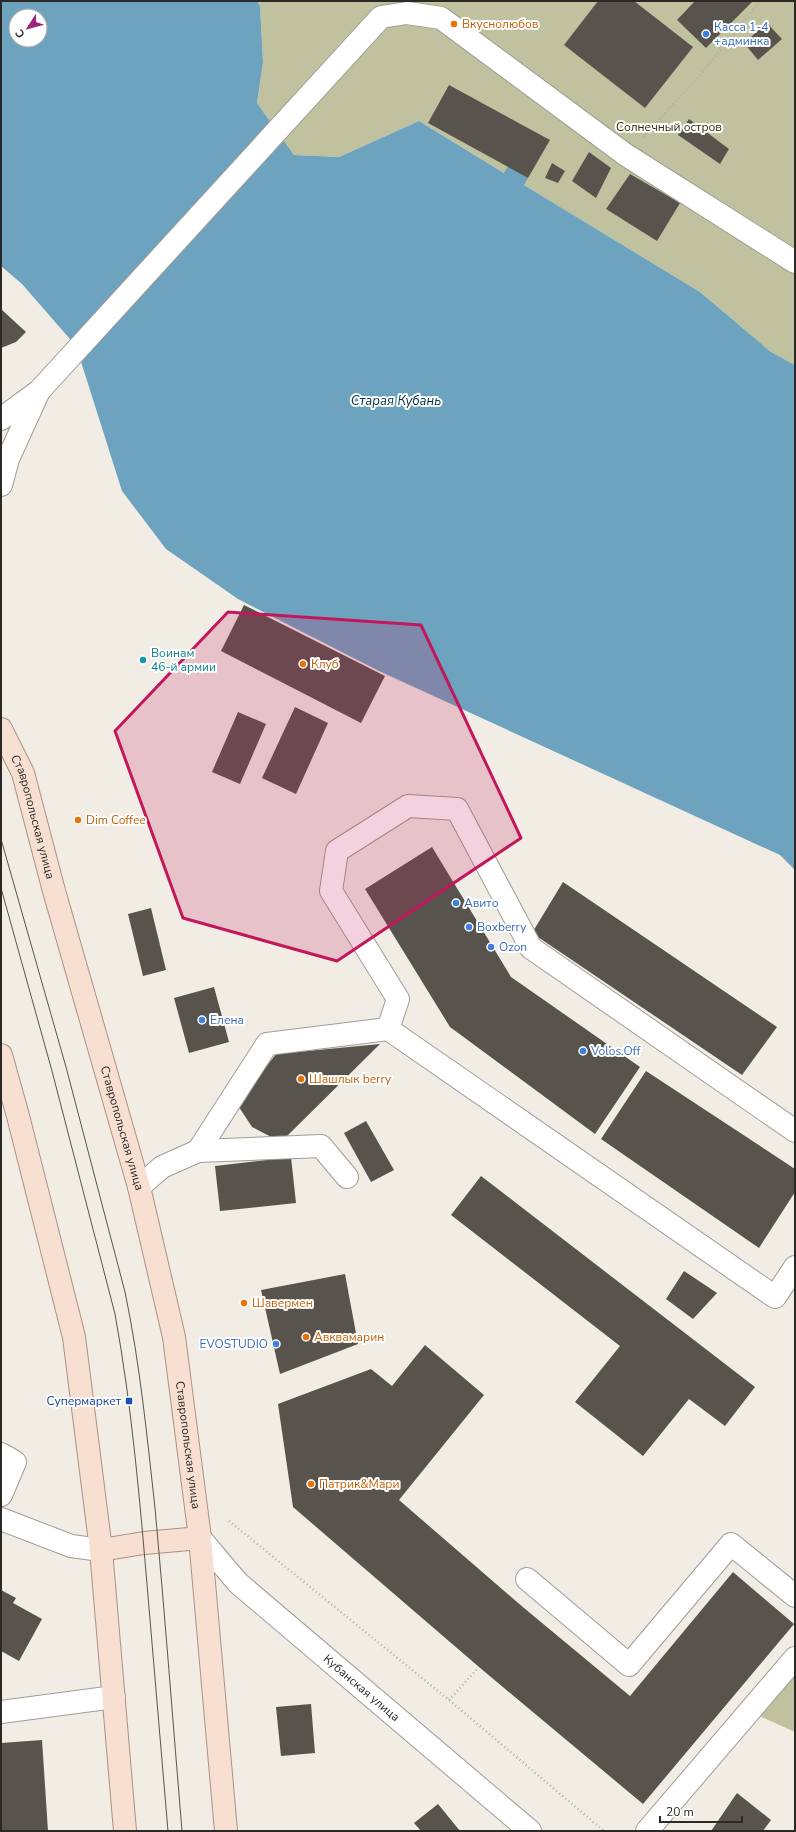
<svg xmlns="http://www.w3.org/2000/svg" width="796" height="1832" viewBox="0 0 796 1832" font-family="'Nunito Sans',sans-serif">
<rect width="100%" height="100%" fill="#f1ede4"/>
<!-- green -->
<g fill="#c0c29f">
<polygon points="257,1 795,1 795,365 771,352 700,292 419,121 339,157 294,155 257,103 263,62 260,6"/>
<polygon points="795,1669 795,1732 755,1714"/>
</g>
<!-- water -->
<path fill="#6ea3bf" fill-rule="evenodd" d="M1,1H257L260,6L263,62L257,103L294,155L339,157L419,121L504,173L508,166L528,178L524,185L700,292L771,352L795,365V870L780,855L379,671L238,599L166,549L122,491L76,346L22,284L1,266ZM16,16H40V40H16Z"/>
<!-- building -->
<g fill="#58544d">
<polygon points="598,1 634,1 693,47 645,108 564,45"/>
<polygon points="695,1 753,1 706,48 677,20"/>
<polygon points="767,23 782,39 758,60 744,43"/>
<polygon points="449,85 550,140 528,178 428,123"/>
<polygon points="689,119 729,149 720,164 678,135"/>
<polygon points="589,152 611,168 596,198 572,181"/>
<polygon points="552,163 565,171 558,183 545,178"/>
<polygon points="630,174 680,203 657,241 606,209"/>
<polygon points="1,309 26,332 16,342 1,348"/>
<polygon points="244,605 385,676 361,723 221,651"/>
<polygon points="295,707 328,723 296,794 262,778"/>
<polygon points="238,712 266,724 240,784 212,772"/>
<polygon points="432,847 511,977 640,1067 595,1134 450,1027 365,889"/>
<polygon points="563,882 777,1027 742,1075 532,933"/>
<polygon points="151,908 166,970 143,976 128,914"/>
<polygon points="214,987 229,1042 189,1053 174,998"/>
<polygon points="380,1044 281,1142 252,1127 237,1104 276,1054"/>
<polygon points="646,1071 795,1169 795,1192 759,1248 601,1139"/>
<polygon points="366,1121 394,1170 371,1182 344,1133"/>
<polygon points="291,1157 296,1203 220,1211 215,1166"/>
<polygon points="481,1176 755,1387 725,1426 689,1399 643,1456 575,1402 620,1346 451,1215"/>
<polygon points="684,1271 717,1293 693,1319 666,1299"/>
<polygon points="345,1274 358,1344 280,1374 261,1290"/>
<polygon points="425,1345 484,1395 399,1500 524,1608 630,1696 733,1572 794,1624 643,1804 479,1667 293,1507 278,1404 371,1369 392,1386"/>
<polygon points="1,1590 16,1598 13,1603 42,1619 19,1661 1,1651"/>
<polygon points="311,1704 315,1753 281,1756 276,1707"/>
<polygon points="42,1740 48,1831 1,1831 1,1743"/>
<polygon points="737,1793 771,1820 763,1831 711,1831"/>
<polygon points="438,1804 460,1831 421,1831 414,1823"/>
</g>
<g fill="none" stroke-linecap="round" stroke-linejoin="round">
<defs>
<g id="minor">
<polyline points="1,419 39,391 381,17 407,13 441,18 626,155 795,262"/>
<polyline points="1,485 8,459 38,393"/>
<polyline points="388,1029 398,999 331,891 337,851 408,806 457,809 531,948 795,1131"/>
<polyline points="198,1151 267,1044 388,1029 775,1297 795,1267"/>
<polyline points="139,1187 162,1167 198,1151 321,1146 347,1177"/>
<polyline points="1,1454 15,1462 1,1495"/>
<polyline points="1,1519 71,1546 101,1550"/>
<path id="s1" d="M200,1538L238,1583L530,1831"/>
<polyline points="527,1579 629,1665 731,1544 795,1596"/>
<polyline points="1,1712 114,1697"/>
<polyline points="647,1831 795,1658"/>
</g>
<g id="major">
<path id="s2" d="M1,729L23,773L54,891L139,1187L174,1337L200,1538L226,1831"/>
<polyline points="1,1055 18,1116 74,1337 101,1550 125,1831"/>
<polyline points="101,1550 144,1543 200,1538"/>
</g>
</defs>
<!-- minor casing -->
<use href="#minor" stroke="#a19c94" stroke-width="24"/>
<!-- major casing -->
<use href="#major" stroke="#ac9182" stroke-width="24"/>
<!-- path -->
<g stroke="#b2aea7" stroke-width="2.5" stroke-dasharray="1 3" stroke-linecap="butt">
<polyline points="643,137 701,74 760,1"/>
<polyline points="229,1521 449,1700 604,1831"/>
<polyline points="449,1700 479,1667"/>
</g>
<!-- minor -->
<use href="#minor" stroke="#fff" stroke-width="22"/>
<!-- major -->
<use href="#major" stroke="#f7dfd1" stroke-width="22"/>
<!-- tram -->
<g stroke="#575550" stroke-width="1">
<path d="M1,839L66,1067L125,1292C140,1364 147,1436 155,1508C165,1616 173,1723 182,1831"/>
<path d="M1,888L52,1071L115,1314C132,1407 140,1502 148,1596C155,1674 161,1753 168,1831"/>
</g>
</g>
<!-- marked area -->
<path fill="#c2185b" fill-opacity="0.2" stroke="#c2185b" stroke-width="3" stroke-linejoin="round" d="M228,612L421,625L521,838L337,961L183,918L115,731Z"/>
<!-- markers -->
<g fill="#e8710a" stroke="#fff" stroke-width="1.5">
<circle cx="454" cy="24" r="4"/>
<circle cx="303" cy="664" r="4"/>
<circle cx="78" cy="820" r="4"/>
<circle cx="301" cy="1079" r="4"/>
<circle cx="244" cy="1303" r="4"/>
<circle cx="306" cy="1337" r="4"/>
<circle cx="311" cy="1484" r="4"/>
</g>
<g fill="#3f7fe0" stroke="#fff" stroke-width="1.5">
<circle cx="706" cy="34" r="4"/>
<circle cx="456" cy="903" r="4"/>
<circle cx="469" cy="927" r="4"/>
<circle cx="491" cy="947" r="4"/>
<circle cx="202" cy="1020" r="4"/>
<circle cx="583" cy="1051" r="4"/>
<circle cx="276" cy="1344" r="4"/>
</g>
<circle fill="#0f9aa8" stroke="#fff" stroke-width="1.5" cx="143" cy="660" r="4"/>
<rect fill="#1a4fb4" stroke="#fff" stroke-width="1.5" x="125" y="1397" width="8" height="8" rx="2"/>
<g text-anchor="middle" stroke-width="4" stroke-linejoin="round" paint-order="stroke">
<!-- food labels -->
<g font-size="12" fill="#c56008" stroke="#fff" text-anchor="start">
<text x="462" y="28">Вкуснолюбов</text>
<text x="311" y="668">Клуб</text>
<text x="86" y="824">Dim Coffee</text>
<text x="309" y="1083">Шашлык berry</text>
<text x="252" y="1307">Шавермен</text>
<text x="314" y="1341">Авквамарин</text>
<text x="319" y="1488">Патрик&amp;Мари</text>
</g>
<!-- shop labels -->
<g font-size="12" fill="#366cbe" stroke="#fff" text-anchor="start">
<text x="714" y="31">Касса 1-4<tspan x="714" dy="14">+админка</tspan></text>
<text x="464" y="907">Авито</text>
<text x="477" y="931">Boxberry</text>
<text x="499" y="951">Ozon</text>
<text x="210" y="1024">Елена</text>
<text x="591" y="1055">Volos.Off</text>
<text x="268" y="1348" text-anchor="end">EVOSTUDIO</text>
</g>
<!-- park labels -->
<g font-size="12" fill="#2f2f04" stroke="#fff">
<text x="669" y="131">Солнечный остров</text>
</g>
<!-- culture labels -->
<g font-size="12" fill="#0d838f" stroke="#fff" text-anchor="start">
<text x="151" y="657">Воинам<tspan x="151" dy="14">46-й армии</tspan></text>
</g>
<!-- street labels -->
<g font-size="12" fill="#2b2926" stroke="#fff">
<text dy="4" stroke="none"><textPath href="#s2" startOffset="94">Ставропольская улица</textPath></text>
<text dy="4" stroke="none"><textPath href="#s2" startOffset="418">Ставропольская улица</textPath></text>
<text dy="4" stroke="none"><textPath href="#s2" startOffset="742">Ставропольская улица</textPath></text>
<text dy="4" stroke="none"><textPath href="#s1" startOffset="221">Кубанская улица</textPath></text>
</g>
<!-- transit labels -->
<g font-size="12" fill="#164399" stroke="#fff" text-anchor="end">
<text x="121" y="1405">Супермаркет</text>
</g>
<!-- water labels -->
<g font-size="13" font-style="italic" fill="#003044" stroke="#fff">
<text x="396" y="405">Старая Кубань</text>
</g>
</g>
<!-- border -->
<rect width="796" height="1832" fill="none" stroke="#2b2926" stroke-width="4"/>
<!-- north arrow -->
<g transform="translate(28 28) rotate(234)"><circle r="19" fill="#ffffff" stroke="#aaa9a8"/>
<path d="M0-3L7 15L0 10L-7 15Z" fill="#9d247d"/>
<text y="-6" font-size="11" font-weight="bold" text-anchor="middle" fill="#2b2926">С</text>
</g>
<!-- scale -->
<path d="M660 1816v6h82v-6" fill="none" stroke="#2b2926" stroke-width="2"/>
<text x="666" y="1816" font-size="12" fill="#2b2926" stroke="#ffffff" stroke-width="3" paint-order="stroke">20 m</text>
</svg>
